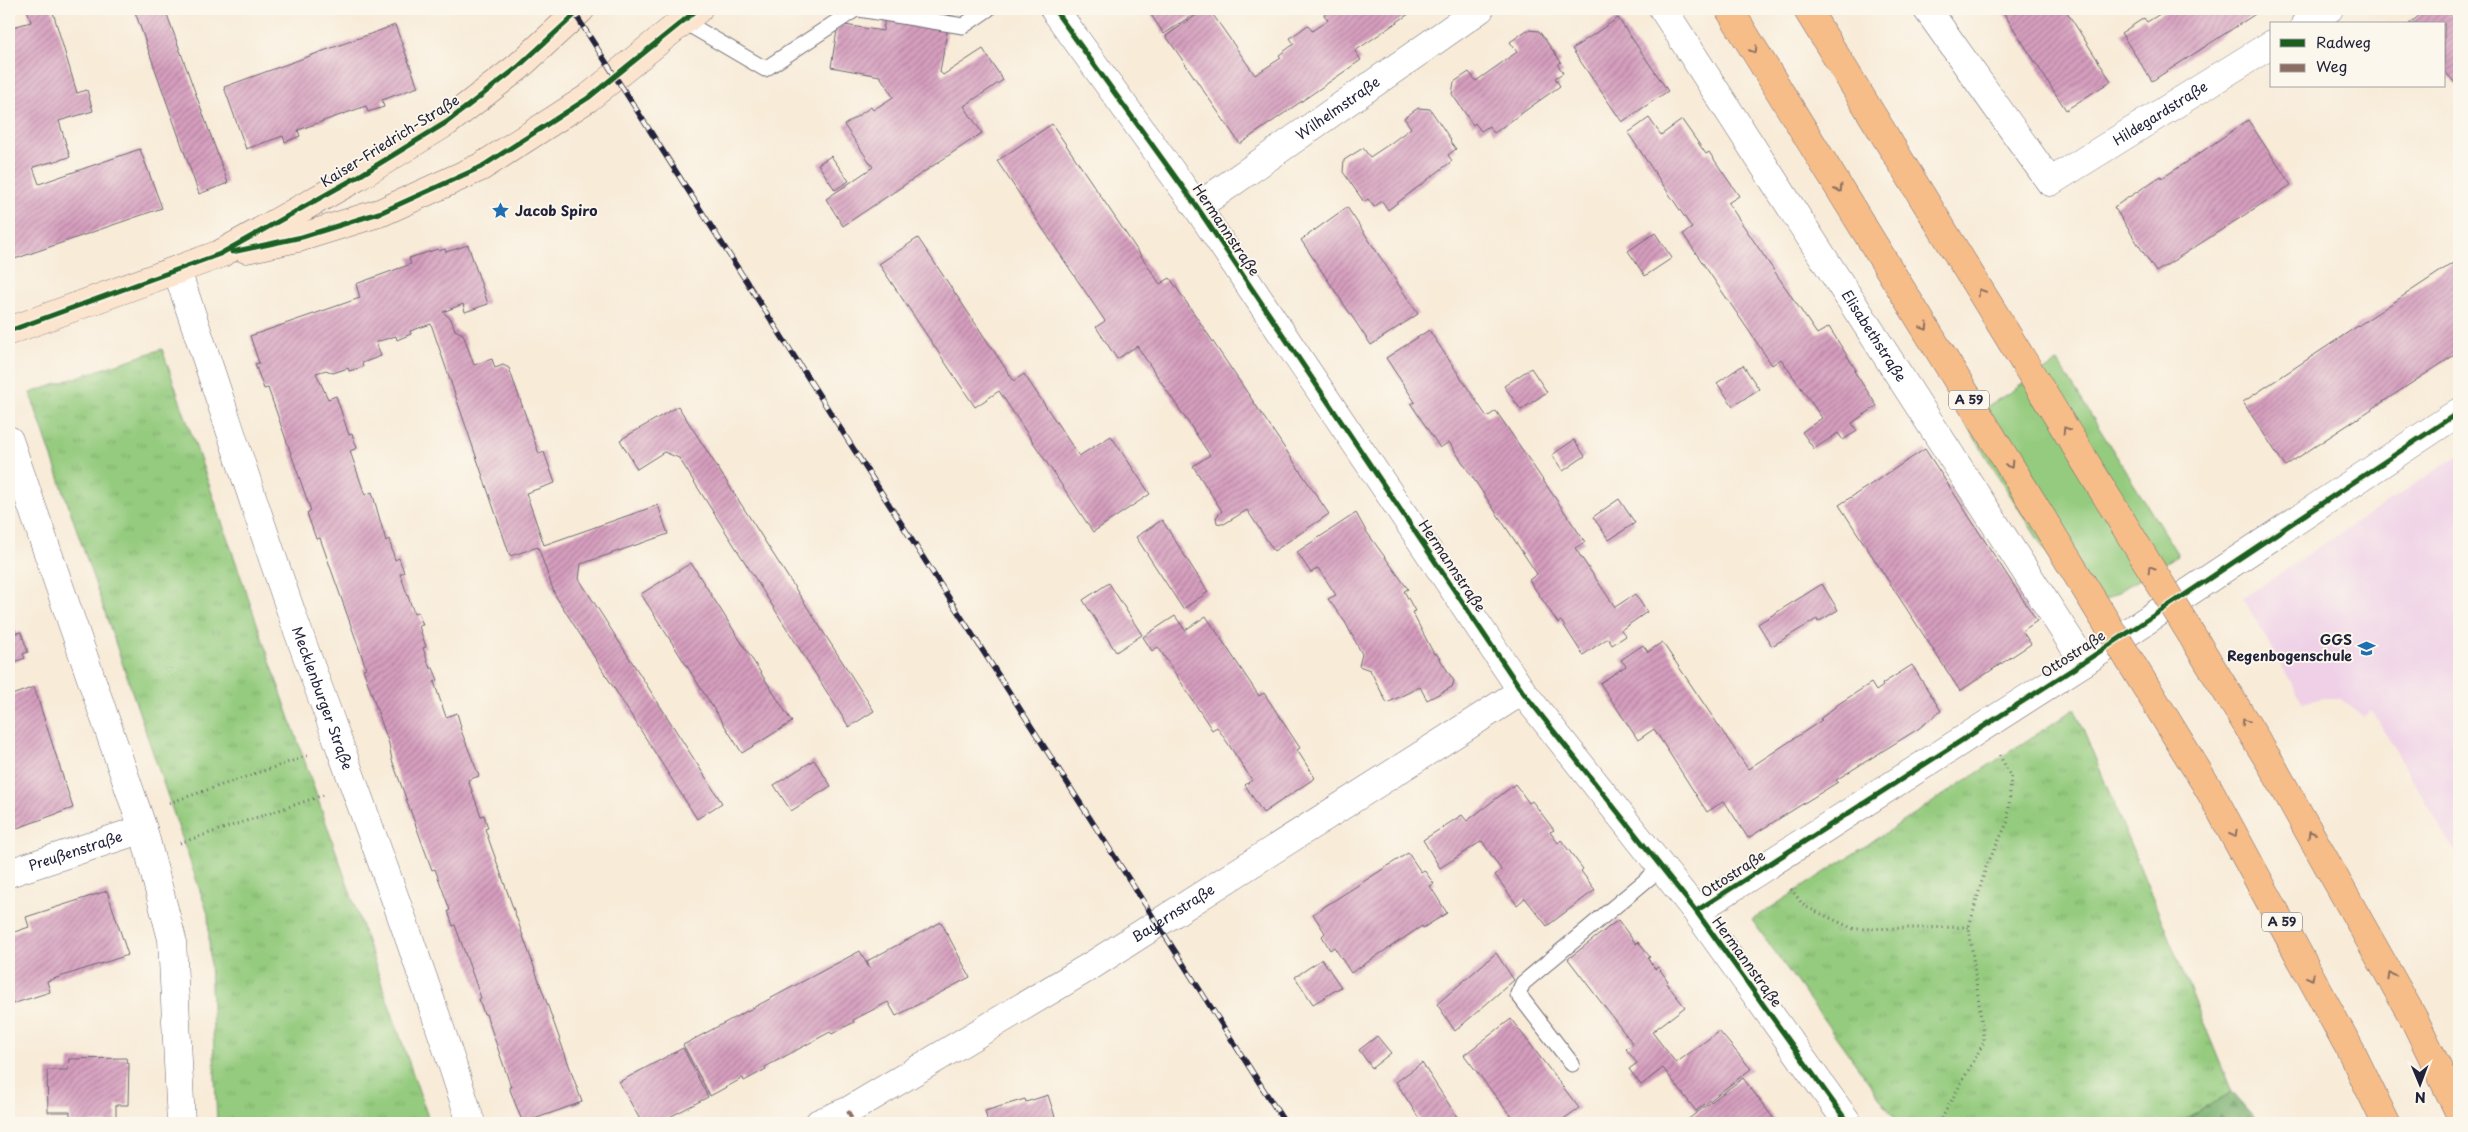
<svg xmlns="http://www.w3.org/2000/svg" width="2468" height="1132" viewBox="0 0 2468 1132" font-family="'Playpen Sans',sans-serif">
<defs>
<pattern id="grass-tufts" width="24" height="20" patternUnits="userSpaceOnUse" patternTransform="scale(1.25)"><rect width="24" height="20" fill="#94cb7e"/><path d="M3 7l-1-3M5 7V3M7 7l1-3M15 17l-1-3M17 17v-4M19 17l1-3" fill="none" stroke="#7fae6e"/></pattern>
<pattern id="forest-firs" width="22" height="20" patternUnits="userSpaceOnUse" patternTransform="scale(1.25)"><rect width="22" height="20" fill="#77af6d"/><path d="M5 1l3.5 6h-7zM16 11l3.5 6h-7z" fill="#618e5b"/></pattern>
<pattern id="building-hatch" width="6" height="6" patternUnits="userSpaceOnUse" patternTransform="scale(1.25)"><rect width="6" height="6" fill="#d69ebe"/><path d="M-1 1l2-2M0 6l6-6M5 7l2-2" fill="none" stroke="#ad809c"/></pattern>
</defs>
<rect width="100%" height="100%" fill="#fbf7ec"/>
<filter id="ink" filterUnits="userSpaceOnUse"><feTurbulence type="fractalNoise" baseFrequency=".02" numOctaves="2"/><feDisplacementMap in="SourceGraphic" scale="10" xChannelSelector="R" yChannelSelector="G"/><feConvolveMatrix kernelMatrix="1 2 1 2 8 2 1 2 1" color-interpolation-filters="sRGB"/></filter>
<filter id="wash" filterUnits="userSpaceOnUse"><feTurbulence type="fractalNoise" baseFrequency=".0096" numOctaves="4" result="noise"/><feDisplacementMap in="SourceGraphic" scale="20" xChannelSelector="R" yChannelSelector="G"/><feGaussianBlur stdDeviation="1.12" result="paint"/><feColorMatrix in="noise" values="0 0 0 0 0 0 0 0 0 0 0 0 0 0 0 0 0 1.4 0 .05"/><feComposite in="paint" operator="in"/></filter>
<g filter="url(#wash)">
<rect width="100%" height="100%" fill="#f8ebd8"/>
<!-- built -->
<polygon fill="#efd0e7" points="2459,455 2459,859 2372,710 2364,717 2339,698 2323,698 2303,703 2243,598"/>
<!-- grass -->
<g fill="url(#grass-tufts)" stroke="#5b765c">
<polygon points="162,349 430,1123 217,1123 208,914 30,393"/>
<polygon points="2075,709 2232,1092 2179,1123 1898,1123 1752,920"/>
</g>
<!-- forest -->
<polygon fill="url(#forest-firs)" stroke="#4c6854" points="2232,1092 2259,1123 2179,1123"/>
<!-- garden -->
<polygon fill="#94cb7e" stroke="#5b765c" points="2058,362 2178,555 2084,613 1964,421"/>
<g id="blocks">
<!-- building -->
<g fill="url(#building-hatch)">
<polygon points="27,9 52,9 77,93 87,90 93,111 59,121 70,157 33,167 39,184 140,149 162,208 9,261 9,169 14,167 9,151 9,28 31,22"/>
<polygon points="134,9 165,9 228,183 199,194"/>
<polygon points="886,9 951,9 940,72 943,75 983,49 1003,80 964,106 982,133 843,226 826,199 873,167 844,125 871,107 873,110 893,97 880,76 831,67 838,24 883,31"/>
<polygon points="1147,9 1202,9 1164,34"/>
<polygon points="1205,9 1209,9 1255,75 1281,58 1279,55 1294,44 1290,38 1308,25 1312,31 1328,20 1324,15 1327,9 1416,9 1355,51 1361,60 1240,144 1166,36"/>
<polygon points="2001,9 2065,9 2111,81 2066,110"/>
<polygon points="2168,9 2263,9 2152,81 2121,33 2144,18 2147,22"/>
<polygon points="2427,9 2444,9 2450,15 2459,9 2459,88 2444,70 2444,24 2409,24"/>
<polygon points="1618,18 1668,91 1622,122 1572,49"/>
<polygon points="395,25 418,87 382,100 384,107 368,112 366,106 298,130 300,136 285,142 283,136 246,149 224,87"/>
<polygon points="1527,30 1539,31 1561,62 1558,65 1563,73 1555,78 1560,86 1494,133 1489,126 1481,131 1475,123 1473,125 1452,94 1454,82 1469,72 1476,81 1517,52 1510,42"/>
<polygon points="1418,108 1430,109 1451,140 1450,141 1456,149 1448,155 1452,161 1388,210 1382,201 1374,207 1368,199 1364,202 1343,172 1344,160 1363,148 1370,157 1391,143 1411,128 1404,118"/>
<polygon points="1649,118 1661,135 1682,120 1706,154 1709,152 1739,196 1728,203 1817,334 1829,327 1856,370 1854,371 1877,406 1852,423 1857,431 1843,440 1838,433 1814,449 1802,432 1822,418 1781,359 1772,365 1683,234 1692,228 1628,133"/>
<polygon points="2248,120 2291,185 2156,272 2114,207 2161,176 2162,178 2184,164"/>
<polygon points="1052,124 1160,284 1170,278 1329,514 1274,551 1247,510 1224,524 1217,523 1216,517 1222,511 1193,466 1210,455 1137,346 1117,359 1096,327 1105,321 997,161"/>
<polygon points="831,156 849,181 835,190 818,164"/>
<polygon points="1347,207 1418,314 1371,345 1301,240"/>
<polygon points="1655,233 1672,258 1645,276 1628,251"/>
<polygon points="918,238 1014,381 1024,374 1079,456 1111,436 1150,494 1093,532 999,391 975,407 879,264"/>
<polygon points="468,245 488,304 465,312 463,304 443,312 451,319 455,330 463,334 474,365 492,359 495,368 503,365 509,368 539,454 544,452 555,483 526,493 544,545 658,505 668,534 581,564 579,579 722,803 697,819 555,595 538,547 510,556 431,324 410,331 411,334 397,340 396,336 376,342 381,356 362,363 363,367 349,371 348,368 333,373 326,370 316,373 328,399 336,396 349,435 352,434 357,448 350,451 365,495 372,492 386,541 389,539 395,560 399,558 404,572 400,574 414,613 418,612 423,625 419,626 426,647 423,648 430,668 433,668 438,680 434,682 446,717 457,713 461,727 460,728 479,776 468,780 481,816 484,815 488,828 485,829 582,1102 523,1123 515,1103 509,1087 511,1087 486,1014 484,1014 479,999 481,998 455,925 453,926 448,911 450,910 435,869 432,870 392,760 389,744 363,669 366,668 320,538 316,539 307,513 311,511 268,388 264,389 255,364 259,363 250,336 360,298 356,284 411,264 409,258 438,249 439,251 445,249 446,252"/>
<polygon points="2459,259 2459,352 2285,466 2243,402"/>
<polygon points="1429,330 1487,417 1496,411 1585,542 1575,548 1615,607 1635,594 1647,612 1621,630 1626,636 1612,645 1608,638 1583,655 1561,621 1558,623 1529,580 1537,574 1449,442 1440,448 1411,404 1415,402 1386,358"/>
<polygon points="1743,365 1759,389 1733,406 1717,383"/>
<polygon points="1531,368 1547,392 1521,410 1504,386"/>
<polygon points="678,406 874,711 849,727 679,458 664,452 637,469 620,440"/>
<polygon points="1574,440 1585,456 1563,471 1552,455"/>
<polygon points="1925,449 2037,621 2022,631 2031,644 1960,691 1839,505"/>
<polygon points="1619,499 1635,523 1609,540 1593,517"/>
<polygon points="1356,513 1366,531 1408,589 1404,591 1415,611 1412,612 1434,654 1436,653 1454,681 1452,687 1427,700 1420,687 1387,703 1370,670 1359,666 1362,654 1345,622 1328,599 1336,595 1318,568 1311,573 1297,552"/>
<polygon points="1162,520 1208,592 1183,609 1136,537"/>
<polygon points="691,563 792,722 742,753 641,594"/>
<polygon points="1109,583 1142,635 1116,652 1083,600"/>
<polygon points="1822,584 1838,610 1818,622 1817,619 1772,646 1758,624"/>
<polygon points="9,613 16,633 21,632 28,652 23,654 25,658 9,664"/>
<polygon points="1175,616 1185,630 1206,616 1259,696 1264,693 1300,748 1297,750 1315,778 1263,813 1245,785 1252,780 1217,727 1212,730 1158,647 1152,651 1143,637"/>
<polygon points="1662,642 1748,769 1822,720 1820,719 1840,703 1871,683 1876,691 1883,686 1882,684 1912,665 1941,711 1918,729 1836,780 1838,782 1748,838 1724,801 1707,812 1654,729 1638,740 1600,683 1626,666 1621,660 1643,645 1648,652"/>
<polygon points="34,687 73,808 9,831 9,696"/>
<polygon points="814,760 831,786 791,811 774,785"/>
<polygon points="1515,784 1529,803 1532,801 1554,830 1550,832 1558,843 1561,840 1583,869 1581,871 1595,890 1547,926 1525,898 1517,905 1495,875 1501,870 1482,841 1440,868 1423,840 1462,815 1467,821"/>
<polygon points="1408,853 1421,872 1424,870 1434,884 1430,886 1447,913 1423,928 1422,926 1351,973 1334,947 1330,950 1322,936 1325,933 1313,914"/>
<polygon points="107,891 128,955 47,981 50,992 9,1005 9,934 29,927 26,917"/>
<polygon points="1618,920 1636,944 1638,942 1650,957 1648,958 1655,969 1658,967 1668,981 1666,983 1685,1007 1652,1032 1676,1063 1719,1031 1751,1069 1696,1111 1663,1068 1641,1085 1629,1069 1637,1063 1626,1049 1633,1044 1568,959"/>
<polygon points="941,922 970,977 896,1016 888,1002 853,1020 854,1022 832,1034 830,1032 765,1067 766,1069 744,1081 743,1078 710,1096 683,1045 860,951 869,968 867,961"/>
<polygon points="1496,953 1514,980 1455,1031 1437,1004"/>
<polygon points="1322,959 1341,987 1313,1004 1295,977"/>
<polygon points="1511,1019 1579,1108 1558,1123 1516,1123 1464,1055"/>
<polygon points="1377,1036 1391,1053 1372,1068 1359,1050"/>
<polygon points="683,1048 708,1097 658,1123 642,1123 619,1082"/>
<polygon points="126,1058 127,1063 129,1063 128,1105 116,1105 116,1123 70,1123 70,1112 48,1112 47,1070 68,1070 69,1059"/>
<polygon points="1422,1063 1461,1123 1422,1123 1396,1082"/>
<polygon points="1743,1078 1777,1123 1690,1123 1687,1120"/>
<polygon points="1048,1095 1057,1123 988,1123 985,1111 1025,1099 1026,1102"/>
</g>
</g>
</g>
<g filter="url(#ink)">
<use href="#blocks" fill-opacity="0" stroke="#6d6872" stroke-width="1"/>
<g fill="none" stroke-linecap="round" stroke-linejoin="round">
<defs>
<g id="service">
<polyline points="859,9 963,26 988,9"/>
<polyline points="683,21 765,69 856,9"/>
<polyline points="1572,1064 1518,994 1523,983 1662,867"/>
</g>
<g id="minor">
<path id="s1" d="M1663,9L2084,662"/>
<path id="s2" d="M1927,9L2050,182L2272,44"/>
<polyline points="2305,24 2329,9"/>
<path id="s3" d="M1197,207L1480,9"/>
<path id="s4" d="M177,271C217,388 254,506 295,623C355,790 418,954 471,1123"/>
<polyline points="9,440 143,829 172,939 181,1123"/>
<path id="s5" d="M9,873L143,829"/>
<polyline points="1696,911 2084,662 2459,412"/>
<path id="s6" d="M819,1123L848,1111L1094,964L1522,691"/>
</g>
<polyline id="tertiary" points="1054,9 1197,207 1522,691 1696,911 1848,1123"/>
<g id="secondary">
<polyline points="246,249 302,237 382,212 481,167 588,98 698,9"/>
<polyline points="9,331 220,254 359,176 447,122 518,67 581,9"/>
</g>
<g id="motorway">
<polyline points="2271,764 2414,1019 2459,1112"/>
<polyline points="2210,791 2352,1053 2386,1123"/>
</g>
</defs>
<!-- service casing -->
<use href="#service" stroke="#6d6872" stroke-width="17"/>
<!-- minor casing -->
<use href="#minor" stroke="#6d6872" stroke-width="29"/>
<!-- tertiary casing -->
<use href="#tertiary" stroke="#6d6872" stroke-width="29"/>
<!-- secondary casing -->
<use href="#secondary" stroke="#6d6872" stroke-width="29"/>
<!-- motorway casing -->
<use href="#motorway" stroke="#6d6872" stroke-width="29"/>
<!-- path -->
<g stroke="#6d6872" stroke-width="3" stroke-dasharray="1 4" stroke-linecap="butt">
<polyline points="169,803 307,756"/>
<polyline points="180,843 324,795"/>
<polyline points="1791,889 1804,906 1854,929 1969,927"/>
<polyline points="1939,1123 1984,1042 1969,927 1986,867 2008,821 2011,777 1999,754"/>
</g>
<!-- service -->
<use href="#service" stroke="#fff" stroke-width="15"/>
<!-- minor -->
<use href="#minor" stroke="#fff" stroke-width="28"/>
<!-- tertiary -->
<use href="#tertiary" stroke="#fff" stroke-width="28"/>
<!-- secondary -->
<use href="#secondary" stroke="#fce5cf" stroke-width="28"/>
<!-- motorway -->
<use href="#motorway" stroke="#f7bd88" stroke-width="28"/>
<defs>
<polyline id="rail" points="572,9 1285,1123"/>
</defs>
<!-- rail casing -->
<use href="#rail" stroke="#22223b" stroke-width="5.5"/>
<!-- rail -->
<use href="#rail" stroke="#fbf7ec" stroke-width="4" stroke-dasharray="11" stroke-linecap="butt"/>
<defs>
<g id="motorway-bridge">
<polyline points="1729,9 2210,791"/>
<polyline points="1807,9 2271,764"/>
</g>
</defs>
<!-- motorway-bridge casing -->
<use href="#motorway-bridge" stroke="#6d6872" stroke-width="29" stroke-linecap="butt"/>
<!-- motorway-bridge -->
<use href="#motorway-bridge" stroke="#f7bd88" stroke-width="28"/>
<!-- quiet -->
<polyline stroke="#8d6e63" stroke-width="4" stroke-dasharray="8 4" stroke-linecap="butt" points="848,1111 854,1123"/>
<defs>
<g id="cycleway">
<polyline points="1054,9 1197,207 1522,691 1696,911 1848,1123"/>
<polyline points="232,252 302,237 382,212 481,167 588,98 698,9"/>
<polyline points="9,331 220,254 359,176 447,122 518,67 581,9"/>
<polyline points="1696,911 2084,662 2459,412"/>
</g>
</defs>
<!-- cycleway casing -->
<use href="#cycleway" stroke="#fbf7ec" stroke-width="8"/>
<!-- cycleway -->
<use href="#cycleway" stroke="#1b5e20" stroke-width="5"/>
</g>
<!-- one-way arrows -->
<defs><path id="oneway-chevron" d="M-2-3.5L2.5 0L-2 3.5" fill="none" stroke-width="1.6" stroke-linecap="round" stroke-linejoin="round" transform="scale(1.25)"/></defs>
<g stroke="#8c7062">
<use href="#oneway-chevron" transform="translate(1754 50) rotate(58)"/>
<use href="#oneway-chevron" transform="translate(1839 189) rotate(58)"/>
<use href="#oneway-chevron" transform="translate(1981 292) rotate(-122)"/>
<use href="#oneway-chevron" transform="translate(1925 327) rotate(58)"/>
<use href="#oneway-chevron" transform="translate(2066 430) rotate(-122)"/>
<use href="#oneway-chevron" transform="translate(2010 465) rotate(58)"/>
<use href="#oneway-chevron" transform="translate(2151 569) rotate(-122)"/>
<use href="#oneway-chevron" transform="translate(2245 722) rotate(-122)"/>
<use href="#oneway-chevron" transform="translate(2234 834) rotate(61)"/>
<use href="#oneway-chevron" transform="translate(2311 834) rotate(-120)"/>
<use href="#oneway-chevron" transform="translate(2391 976) rotate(-119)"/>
<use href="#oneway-chevron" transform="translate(2311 977) rotate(62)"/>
</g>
</g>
<!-- icons -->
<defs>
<symbol id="sight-bare" viewBox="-9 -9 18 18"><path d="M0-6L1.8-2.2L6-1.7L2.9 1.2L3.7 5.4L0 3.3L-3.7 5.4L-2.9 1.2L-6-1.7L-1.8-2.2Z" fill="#1f6fb2" stroke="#fbf7ec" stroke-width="2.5" paint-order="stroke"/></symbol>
<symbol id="school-bare" viewBox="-9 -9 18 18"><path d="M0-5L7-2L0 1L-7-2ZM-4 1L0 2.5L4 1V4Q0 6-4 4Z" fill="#1f6fb2" stroke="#fbf7ec" stroke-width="2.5" paint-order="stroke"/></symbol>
</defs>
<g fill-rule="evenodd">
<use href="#sight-bare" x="488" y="198" width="25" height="25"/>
<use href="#school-bare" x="2354" y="636" width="25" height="25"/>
</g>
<g text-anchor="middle" stroke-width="4" stroke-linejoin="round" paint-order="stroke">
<!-- shield labels -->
<g fill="#fbf7ec" stroke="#636270" stroke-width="1">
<rect x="1949" y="390.5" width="40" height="19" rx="4"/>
<rect x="2262" y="912.5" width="40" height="19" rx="4"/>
</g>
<g font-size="12" font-weight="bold" fill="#22223b">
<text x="1969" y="404">A 59</text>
<text x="2282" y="926">A 59</text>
</g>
<!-- street labels -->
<g font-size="14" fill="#22223b" stroke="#fbf7ec">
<text dy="5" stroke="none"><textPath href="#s3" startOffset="172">Wilhelmstraße</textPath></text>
<text dy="5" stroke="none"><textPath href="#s2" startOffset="342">Hildegardstraße</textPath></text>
<text transform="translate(390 141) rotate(-32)" y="5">Kaiser-Friedrich-Straße</text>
<text transform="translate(1226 230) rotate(56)" y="5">Hermannstraße</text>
<text dy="5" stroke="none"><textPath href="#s1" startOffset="389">Elisabethstraße</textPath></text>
<text transform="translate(1452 566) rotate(56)" y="5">Hermannstraße</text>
<text transform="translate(2073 654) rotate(-33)" y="5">Ottostraße</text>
<text dy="5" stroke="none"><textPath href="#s4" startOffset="451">Mecklenburger Straße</textPath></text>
<text dy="5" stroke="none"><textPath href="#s5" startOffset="70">Preußenstraße</textPath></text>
<text transform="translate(1733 874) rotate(-33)" y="5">Ottostraße</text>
<text dy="5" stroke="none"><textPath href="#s6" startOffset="412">Bayernstraße</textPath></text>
<text transform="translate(1747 962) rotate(54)" y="5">Hermannstraße</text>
</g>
<!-- poi labels -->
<g font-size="14" font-weight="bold" fill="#22223b" stroke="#fbf7ec" text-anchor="start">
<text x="515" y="216">Jacob Spiro</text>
<text x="2352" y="645" text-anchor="end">GGS<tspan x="2352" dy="16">Regenbogenschule</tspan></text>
</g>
</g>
<!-- margin -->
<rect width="2468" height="1132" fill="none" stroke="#fbf7ec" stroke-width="30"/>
<!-- legend -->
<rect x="2270" y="22" width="175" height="65" fill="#fbf7ec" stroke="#a4a2a5"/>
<rect x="2280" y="39" width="25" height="8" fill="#1b5e20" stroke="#a4a2a5"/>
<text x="2316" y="48" font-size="15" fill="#22223b">Radweg</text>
<rect x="2280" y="64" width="25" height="8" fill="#8d6e63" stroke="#a4a2a5"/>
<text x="2316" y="72" font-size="15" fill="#22223b">Weg</text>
<!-- north arrow -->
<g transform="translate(2420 1084) rotate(179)" stroke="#fbf7ec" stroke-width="4" paint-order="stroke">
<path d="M0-4L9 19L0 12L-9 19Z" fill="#22223b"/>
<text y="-8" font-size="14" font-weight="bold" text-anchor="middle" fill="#22223b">N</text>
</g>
</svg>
